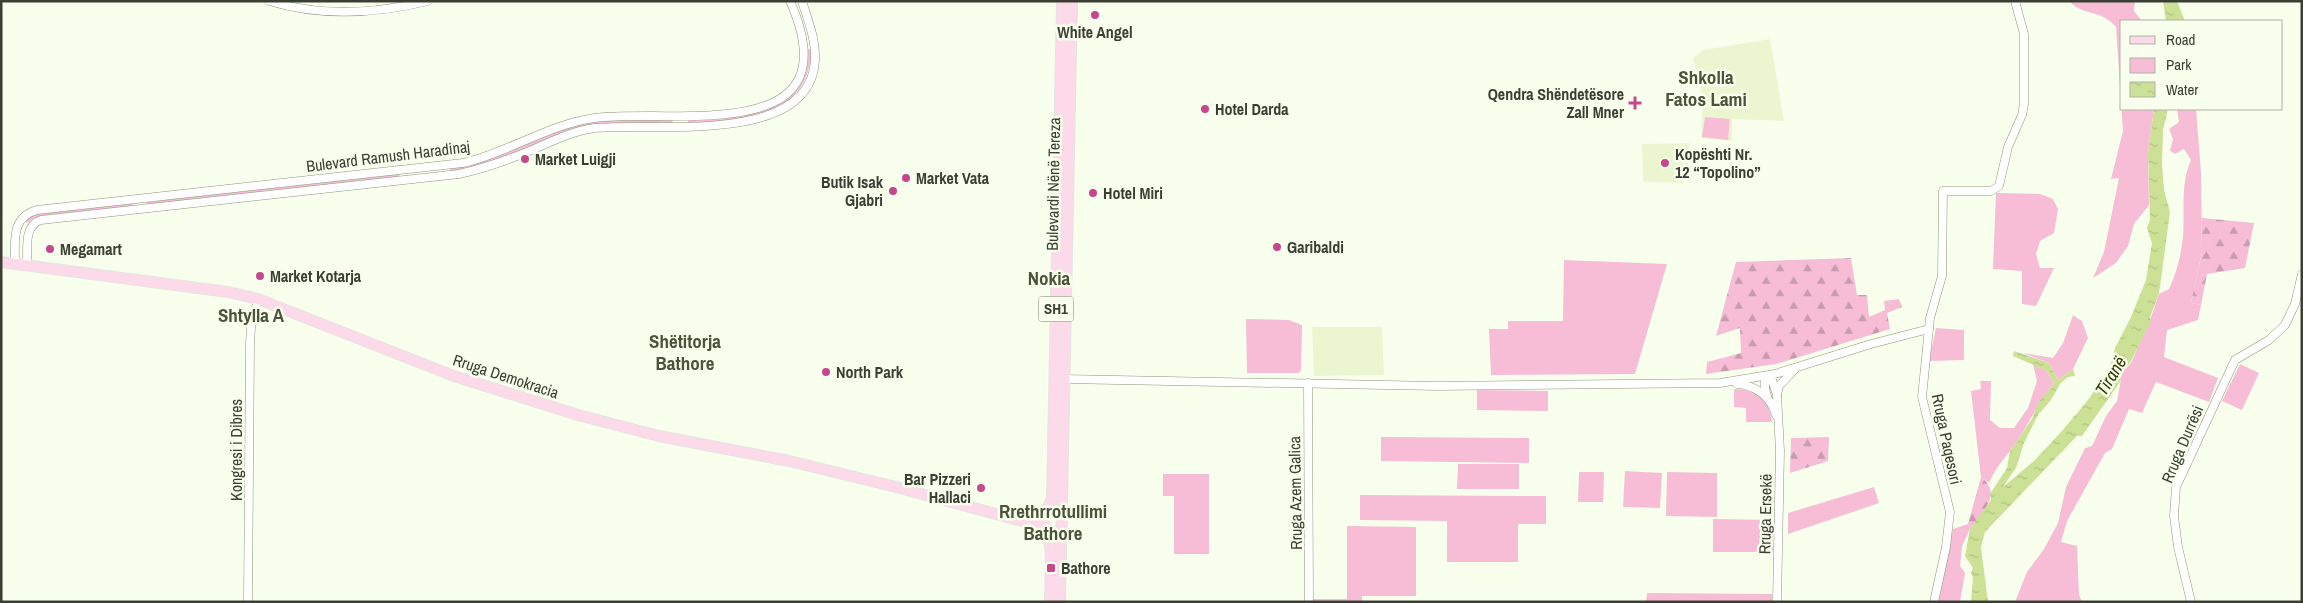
<svg xmlns="http://www.w3.org/2000/svg" width="2303" height="603" viewBox="0 0 2303 603" font-family="'Archivo Narrow',sans-serif">
<defs>
<pattern id="forest-firs" width="22" height="20" patternUnits="userSpaceOnUse" patternTransform="scale(1.25)"><rect width="22" height="20" fill="#f7bdd7"/><path d="M5 1l3.5 6h-7zM16 11l3.5 6h-7z" fill="#c99baf"/></pattern>
<pattern id="water-ripples" width="26" height="14" patternUnits="userSpaceOnUse" patternTransform="scale(1.25)"><rect width="26" height="14" fill="#cce195"/><path d="M2 4q2-2 4 0t4 0M15 11q2-2 4 0t4 0" fill="none" stroke="#b0c281"/></pattern>
</defs>
<rect width="100%" height="100%" fill="#f9ffed"/>
<!-- built -->
<g fill="#ebf6d1">
<polygon points="1770,39 1784,121 1732,119 1732,141 1701,138 1703,99 1693,58 1703,50"/>
<polygon points="1690,143 1686,179 1683,183 1643,182 1642,144"/>
<polygon points="1312,327 1382,327 1384,375 1314,376"/>
</g>
<!-- green -->
<g fill="#f7bdd7">
<path d="M2069,1H2135L2134,11L2142,21H2122V109H2154L2148,153L2149,205L2134,224L2128,246L2116,263L2093,278L2104,252L2119,178L2111,179L2123,131L2116,27C2099,8 2084,17 2069,1Z"/>
<path d="M808,49H812C813,57 810,63 808,71C794,120 729,122 688,123V119C734,117 813,114 808,49Z"/>
<path d="M2177,109H2196L2201,172L2202,252L2191,303L2201,305L2198,320L2167,330L2164,357L2218,378L2209,402L2156,382L2142,413L2129,409L2112,449L2105,453L2067,521L2061,542L2077,546L2079,595L2082,602H2015L2027,572L2044,549L2058,523L2066,487L2085,448L2092,446L2106,416L2117,401L2122,373L2131,363L2150,320L2159,294L2169,289C2177,272 2181,255 2183,237C2185,211 2180,184 2191,160L2184,149L2175,154L2170,151L2173,139L2169,129L2179,122Z"/>
<polygon points="1705,117 1730,119 1728,140 1702,137"/>
<polygon points="603,120 672,120 673,124 603,124 487,163 450,172 450,167 500,154 576,125"/>
<polygon points="399,173 400,177 147,205 146,201"/>
<polygon points="1996,193 2040,194 2053,199 2058,209 2054,233 2040,241 2036,254 2040,268 2054,268 2036,306 2022,304 2022,271 1993,269"/>
<polygon points="133,202 133,206 50,215 38,217 27,223 24,221 35,214"/>
<polygon points="1564,260 1667,264 1635,374 1491,375 1489,329 1508,329 1508,321 1563,321"/>
<polygon points="2073,315 2082,321 2088,338 2073,369 2058,380 2049,363 2023,353 2053,358 2063,343"/>
<polygon points="1246,319 1289,320 1302,325 1301,371 1298,373 1247,373"/>
<polygon points="1936,328 1964,330 1964,360 1929,361"/>
<path d="M2033,364L2047,371L2054,383C2039,401 2030,422 2017,441C2007,456 1996,466 1989,483L1981,477L1971,391L1981,389L1980,381H1991L1990,420L2000,428H2014L2028,408L2037,381Z"/>
<polygon points="2240,364 2259,373 2242,410 2222,401"/>
<path d="M1734,389C1755,389 1770,400 1772,422H1746V408L1734,407Z"/>
<polygon points="1477,390 1548,391 1548,411 1477,410"/>
<polygon points="1381,437 1529,438 1529,463 1381,461"/>
<polygon points="1458,464 1519,464 1519,489 1457,489"/>
<polygon points="1625,471 1662,473 1660,508 1623,507"/>
<polygon points="1579,472 1604,472 1603,502 1578,502"/>
<polygon points="1667,472 1717,473 1717,517 1666,516"/>
<polygon points="1163,474 1209,474 1209,554 1174,554 1174,496 1163,496"/>
<polygon points="1874,487 1879,503 1788,534 1788,513"/>
<polygon points="1360,495 1546,496 1546,524 1518,524 1518,562 1447,562 1447,521 1360,520"/>
<polygon points="1713,519 1773,520 1773,552 1713,552"/>
<polygon points="1968,524 1970,529 1962,546 1960,566 1965,573 1960,602 1938,602 1953,529"/>
<polygon points="1347,526 1416,527 1416,596 1362,596 1362,602 1312,602 1312,599 1347,599"/>
<polygon points="1647,593 1772,594 1772,602 1646,602"/>
</g>
<!-- forest -->
<g fill="url(#forest-firs)">
<polygon points="2202,218 2254,223 2245,268 2207,274 2201,305 2191,303 2202,252"/>
<polygon points="1851,258 1857,295 1867,295 1869,317 1885,310 1884,301 1899,299 1902,307 1887,313 1890,329 1776,364 1706,374 1707,362 1741,353 1740,328 1716,336 1736,262"/>
<polygon points="1829,437 1828,461 1790,473 1791,438"/>
<path d="M1981,477C2003,494 1983,511 1970,529L1968,524Z"/>
</g>
<!-- water -->
<g fill="url(#water-ripples)">
<polygon points="2163,1 2177,1 2185,21 2166,21"/>
<polygon points="2154,109 2168,109 2163,130 2162,164 2164,190 2170,212 2159,294 2150,317 2151,321 2130,363 2122,373 2120,382 2082,436 2077,436 1985,532 1981,547 1988,602 1971,602 1973,578 1971,573 1973,568 1965,556 1970,529 1991,500 1990,494 2007,468 2010,451 2032,419 2038,403 2054,383 2047,371 2013,356 2014,351 2049,363 2058,380 2073,369 2075,376 2068,377 2060,384 2051,400 2038,415 2024,443 2016,468 2003,487 2034,461 2061,432 2088,400 2110,367 2115,348 2131,317 2146,280 2152,243 2147,228 2150,220 2148,153"/>
</g>
<g fill="none" stroke-linecap="round" stroke-linejoin="round">
<defs>
<g id="minor">
<path d="M269,1C321,17 375,14 428,1"/>
<path d="M15,263C15,241 11,217 37,210L463,163C508,153 549,124 595,118C675,108 855,148 790,1"/>
<path d="M27,264C28,249 23,226 41,220L459,174C482,169 505,161 527,152C549,143 571,131 595,128C651,122 811,147 815,60C816,39 808,21 802,1"/>
<polyline points="1064,379 1437,386 1720,383 1775,374 1871,344 1929,329"/>
<polyline points="1308,383 1309,602"/>
<path d="M1737,384C1756,385 1771,397 1776,415"/>
<polyline points="1767,396 1765,389 1765,376 1772,380 1777,395"/>
<polyline points="248,602 250,344 251,327 258,299"/>
<polyline points="1777,602 1780,451 1777,395 1779,386 1794,370"/>
<polyline points="1934,602 1946,547 1950,512 1922,397 1930,318 1942,276 1943,191 1991,191 1999,186 2008,147 2022,115 2024,104 2024,34 2015,1"/>
<polyline points="2191,602 2178,547 2174,516 2176,487 2235,360 2269,340 2285,325 2295,304 2302,274"/>
</g>
<g id="major">
<polyline points="1,262 228,292 258,299 454,376 578,415 659,436 789,461 896,487 1044,527"/>
<polyline points="1050,602 1051,556 1049,538 1043,521 1052,498 1062,1"/>
<polyline points="1060,602 1072,1"/>
</g>
</defs>
<!-- minor casing -->
<use href="#minor" stroke="#8d957a" stroke-width="9"/>
<!-- major casing -->
<use href="#major" stroke="#e4e4e2" stroke-width="12"/>
<!-- minor -->
<use href="#minor" stroke="#fff" stroke-width="8"/>
<!-- major -->
<use href="#major" stroke="#fcdae9" stroke-width="10"/>
</g>
<!-- markers -->
<g fill="#c8468d" stroke="#f9ffed" stroke-width="2">
<circle cx="1095" cy="15" r="5"/>
<path d="M1632.5 95.5h5v5h5v5h-5v5h-5v-5h-5v-5h5z"/>
<circle cx="1205" cy="109" r="5"/>
<circle cx="525" cy="159" r="5"/>
<circle cx="1665" cy="163" r="5"/>
<circle cx="906" cy="178" r="5"/>
<circle cx="893" cy="191" r="5"/>
<circle cx="1093" cy="193" r="5"/>
<circle cx="1277" cy="247" r="5"/>
<circle cx="50" cy="249" r="5"/>
<circle cx="260" cy="276" r="5"/>
<circle cx="826" cy="372" r="5"/>
<circle cx="981" cy="488" r="5"/>
<rect x="1046" y="563" width="10" height="10" rx="2.5"/>
</g>
<g text-anchor="middle" stroke-width="5" stroke-linejoin="round" paint-order="stroke">
<!-- shield labels -->
<rect fill="#f9ffed" stroke="#74796b" stroke-width="1" x="1038.5" y="296.5" width="35" height="25" rx="4"/>
<g font-size="15" font-weight="bold" fill="#3b3f33">
<text x="1056" y="314">SH1</text>
</g>
<!-- poi labels -->
<g font-size="16" font-weight="bold" fill="#3b3f33" stroke="#f9ffed" text-anchor="start">
<text x="1095" y="38" text-anchor="middle">White Angel</text>
<text x="1624" y="100" text-anchor="end">Qendra Shëndetësore<tspan x="1624" dy="18">Zall Mner</tspan></text>
<text x="1215" y="115">Hotel Darda</text>
<text x="1675" y="160">Kopështi Nr.<tspan x="1675" dy="18">12 “Topolino”</tspan></text>
<text x="535" y="165">Market Luigji</text>
<text x="916" y="184">Market Vata</text>
<text x="883" y="188" text-anchor="end">Butik Isak<tspan x="883" dy="18">Gjabri</tspan></text>
<text x="1103" y="199">Hotel Miri</text>
<text x="1287" y="253">Garibaldi</text>
<text x="60" y="255">Megamart</text>
<text x="270" y="282">Market Kotarja</text>
<text x="836" y="378">North Park</text>
<text x="971" y="485" text-anchor="end">Bar Pizzeri<tspan x="971" dy="18">Hallaci</tspan></text>
<text x="1061" y="574">Bathore</text>
</g>
<!-- street labels -->
<g font-size="16" fill="#3b3f33" stroke="#f9ffed">
<text transform="translate(388 156) rotate(-7)" y="6">Bulevard Ramush Haradinaj</text>
<text transform="translate(1053 184) rotate(-89)" y="6">Bulevardi Nënë Tereza</text>
<text transform="translate(506 376) rotate(18)" y="6">Rruga Demokracia</text>
<text transform="translate(1947 439) rotate(78)" y="6">Rruga Paqesori</text>
<text transform="translate(2182 444) rotate(-67)" y="6">Rruga Durrësi</text>
<text transform="translate(236 450) rotate(-90)" y="6">Kongresi i Dibres</text>
<text transform="translate(1295 493) rotate(-91)" y="6">Rruga Azem Galica</text>
<text transform="translate(1765 514) rotate(-89)" y="6">Rruga Ersekë</text>
</g>
<!-- water labels -->
<g font-size="18" font-style="italic" fill="#313c01" stroke="#f9ffed">
<text transform="translate(2111 376) rotate(-58)" y="6">Tiranë</text>
</g>
<!-- quarter labels -->
<g font-size="19" font-weight="bold" fill="#4c533a" stroke="#f9ffed">
<text x="1706" y="84">Shkolla<tspan x="1706" dy="22">Fatos Lami</tspan></text>
<text x="1049" y="285">Nokia</text>
<text x="251" y="322">Shtylla A</text>
<text x="685" y="348">Shëtitorja<tspan x="685" dy="22">Bathore</tspan></text>
<text x="1053" y="518">Rrethrrotullimi<tspan x="1053" dy="22">Bathore</tspan></text>
</g>
</g>
<!-- border -->
<rect width="2303" height="603" fill="none" stroke="#3b3f33" stroke-width="5"/>
<!-- legend -->
<rect x="2120" y="20" width="162" height="90" fill="#f9ffed" stroke="#adb2a3"/>
<rect x="2130" y="36" width="25" height="8" fill="#fcdae9" stroke="#adb2a3"/>
<text x="2166" y="45" font-size="15" fill="#3b3f33">Road</text>
<rect x="2130" y="58" width="25" height="15" fill="#f7bdd7" stroke="#adb2a3"/>
<text x="2166" y="70" font-size="15" fill="#3b3f33">Park</text>
<rect x="2130" y="82" width="25" height="15" fill="url(#water-ripples)" stroke="#adb2a3"/>
<text x="2166" y="95" font-size="15" fill="#3b3f33">Water</text>
</svg>
